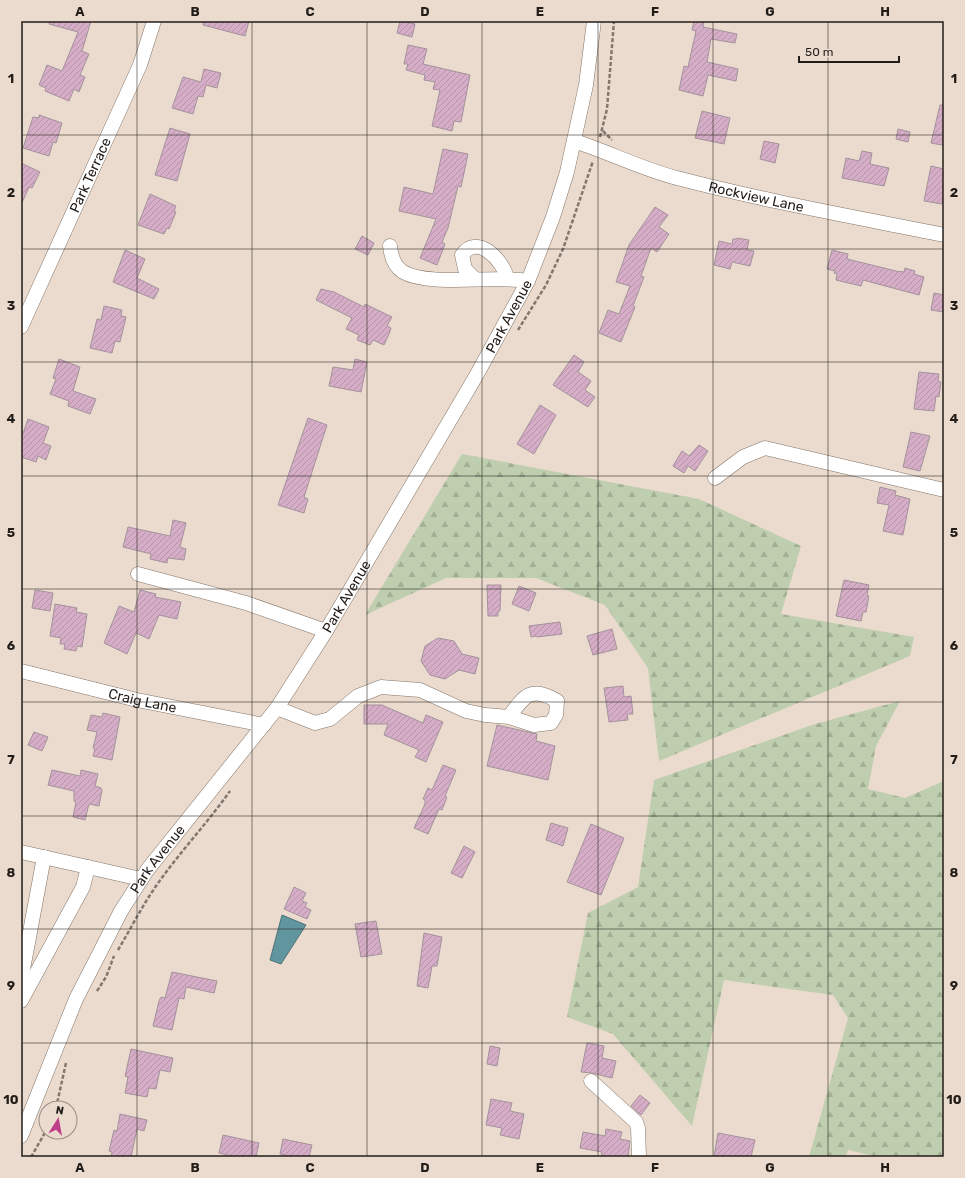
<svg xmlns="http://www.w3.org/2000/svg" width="965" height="1178" viewBox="0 0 965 1178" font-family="Rubik,sans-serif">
<defs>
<pattern id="forest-firs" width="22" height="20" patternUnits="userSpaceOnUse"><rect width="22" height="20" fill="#beceae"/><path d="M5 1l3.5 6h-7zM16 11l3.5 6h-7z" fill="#a3b095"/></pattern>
<pattern id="building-hatch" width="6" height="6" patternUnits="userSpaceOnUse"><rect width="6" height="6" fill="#d6adc6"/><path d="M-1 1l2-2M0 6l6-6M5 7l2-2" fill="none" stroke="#b794aa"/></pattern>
</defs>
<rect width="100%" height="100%" fill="#ebdbce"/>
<!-- forest -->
<g fill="url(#forest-firs)">
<polygon points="462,454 699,499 801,546 781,614 914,637 910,656 659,761 648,668 605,605 536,578 446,578 365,615"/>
<polygon points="900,701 876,746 868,789 905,798 944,781 944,1157 878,1157 848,1150 846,1157 809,1157 848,1018 833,995 724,980 692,1126 613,1034 567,1017 588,913 638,887 654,780 815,724"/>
</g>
<!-- water -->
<polygon fill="#61969f" stroke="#4e7277" points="282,915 306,925 281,964 270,960"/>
<!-- building -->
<g fill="url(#building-hatch)" stroke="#a3929c">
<polygon points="50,21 91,21 82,51 89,54 80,75 85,77 79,92 74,89 69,101 45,91 46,88 39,85 47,65 62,71 78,32 49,24"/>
<polygon points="203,21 249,21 245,36 203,25"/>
<polygon points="400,21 415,24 412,37 397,33"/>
<polygon points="694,21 704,21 703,27 737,34 735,43 711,39 707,62 738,69 736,81 708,75 703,96 679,90 684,66 688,67 696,31 692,30"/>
<polygon points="408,45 427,49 423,64 470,75 461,122 454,121 452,131 432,126 440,90 433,89 435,82 424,80 425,75 406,70 408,64 404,64"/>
<polygon points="204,69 221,73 217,88 206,85 203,97 198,96 193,114 172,108 183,77 201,82"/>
<polygon points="940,105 944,105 944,133 942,145 931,143"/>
<polygon points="702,111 730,118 724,144 695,138"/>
<polygon points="39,115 62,123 56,143 53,142 49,156 23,148 33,117 39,118"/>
<polygon points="170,128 190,134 177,181 155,175"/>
<polygon points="898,129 910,132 908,142 896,139"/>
<polygon points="764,141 779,144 775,163 760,159"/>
<polygon points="443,149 468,154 461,187 458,186 448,228 442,242 445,244 437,265 420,258 436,219 399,211 404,187 433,194"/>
<polygon points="862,151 872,153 870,164 889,168 884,186 842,178 846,158 859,161"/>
<polygon points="21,163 40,172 32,188 29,187 21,205"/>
<polygon points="931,166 944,169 944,192 942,204 924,201"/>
<polygon points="150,194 176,206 174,211 176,212 169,229 167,228 164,234 138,225"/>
<polygon points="655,207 668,215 659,227 669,234 657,252 651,248 641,276 644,277 633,306 635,307 621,342 599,333 608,310 619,314 630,286 616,282 629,245"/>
<polygon points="362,236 374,243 368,255 355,249"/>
<polygon points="737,238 749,240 747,250 754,251 750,266 732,262 730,269 714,265 719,241 732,244 733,239 736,239"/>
<polygon points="125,250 145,259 137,278 159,289 154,299 113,282"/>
<polygon points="832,250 848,254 847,259 896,271 904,272 905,268 915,271 914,274 924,277 919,295 863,280 861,286 836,280 837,274 834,273 835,271 827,269"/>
<polygon points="321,289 334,292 364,307 365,304 392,317 387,326 391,328 389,334 384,345 373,340 370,345 357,340 359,335 346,329 352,318 316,300"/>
<polygon points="934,293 944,295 944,312 931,310"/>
<polygon points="104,306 122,310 121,316 126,317 120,342 115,341 112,353 90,348 97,319 101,320"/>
<polygon points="574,355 584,362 578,372 591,381 585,390 595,397 588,407 553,385"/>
<polygon points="59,359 80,367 73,391 96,399 90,414 68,406 69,401 50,394 56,379 53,378"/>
<polygon points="355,359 367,362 361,392 329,386 333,367 353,370"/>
<polygon points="919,372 939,374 938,381 941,382 939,397 936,396 934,411 914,409"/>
<polygon points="540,405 556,415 534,454 517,444"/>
<polygon points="308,418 327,425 304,497 308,499 304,513 278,505"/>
<polygon points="28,419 49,427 43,443 51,446 46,460 38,456 36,462 21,457 21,439"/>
<polygon points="911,432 930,436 920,471 903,467"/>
<polygon points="699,445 708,451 695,471 688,466 684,473 673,466 682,451 689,456"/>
<polygon points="880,487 896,491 895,495 910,499 903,535 883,531 889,505 877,503"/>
<polygon points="173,520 186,523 180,547 186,549 184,560 168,558 167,563 150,559 151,554 123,547 128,527 170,536"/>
<polygon points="844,580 869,585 867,595 869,596 866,612 863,612 861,621 836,616"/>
<polygon points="487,585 501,585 500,611 498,611 498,616 488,616"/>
<polygon points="519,586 536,593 529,611 512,604"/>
<polygon points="35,590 53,593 50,611 32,608"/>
<polygon points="140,590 156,594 155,597 181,602 177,619 159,615 149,639 136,633 127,654 104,643 119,606 134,612"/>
<polygon points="55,604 77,608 76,612 87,614 82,647 77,646 76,651 64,649 65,644 60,644 61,638 50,636"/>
<polygon points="560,622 562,634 537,637 536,636 531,637 529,626"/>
<polygon points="612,629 617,649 593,655 587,636"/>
<polygon points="438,638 454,641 462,654 479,658 475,674 459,670 445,679 430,675 421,661 425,646"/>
<polygon points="623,686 624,697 631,696 633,714 627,714 628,720 609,722 604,688"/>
<polygon points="364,705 382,705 423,723 426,715 443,722 426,762 415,757 419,750 384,735 388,724 364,724"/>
<polygon points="103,713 120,717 112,760 93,756 95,749 93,748 97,732 87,730 91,715 102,717"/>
<polygon points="497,725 537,734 536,741 555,746 548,780 487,766"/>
<polygon points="34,732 48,737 42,751 28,745"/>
<polygon points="443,765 456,770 445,796 447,797 442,810 439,809 428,834 414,828 425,804 425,800 423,799 428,788 432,790"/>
<polygon points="52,770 80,776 81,770 98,774 95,786 101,788 102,790 99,806 89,804 85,820 73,817 76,802 74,801 74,791 48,785"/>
<polygon points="551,823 568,828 563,846 546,840"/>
<polygon points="591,824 624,838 601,895 567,882"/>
<polygon points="464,846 475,852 462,878 451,873"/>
<polygon points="294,887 306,893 302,901 307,903 305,907 311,910 307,919 284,909"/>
<polygon points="376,921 382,954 361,957 355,924"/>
<polygon points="424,933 442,937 437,966 432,966 428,988 417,986"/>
<polygon points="172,972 217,981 214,993 186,987 184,999 179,998 172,1030 153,1026 159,1001 161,997 165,998"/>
<polygon points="587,1043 604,1046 602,1058 616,1061 612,1078 592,1073 581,1072"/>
<polygon points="490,1046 500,1048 497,1066 487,1064"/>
<polygon points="131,1049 173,1058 170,1072 160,1070 156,1089 149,1088 147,1097 125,1093 128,1077 125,1076"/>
<polygon points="640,1095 650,1103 641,1115 631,1106"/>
<polygon points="491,1099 512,1103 510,1111 524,1114 519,1139 500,1135 502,1128 486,1125"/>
<polygon points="120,1114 147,1120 144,1131 137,1129 131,1157 111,1157 112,1152 109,1151 114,1130 117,1131"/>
<polygon points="606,1129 622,1132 620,1139 630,1141 628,1157 601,1157 602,1152 580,1148 583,1132 605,1136"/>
<polygon points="718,1133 755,1140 751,1157 714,1157"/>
<polygon points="223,1135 259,1143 256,1157 236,1157 219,1153"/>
<polygon points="283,1139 312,1145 309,1157 286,1157 286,1155 280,1154"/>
</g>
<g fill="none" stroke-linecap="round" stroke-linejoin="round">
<defs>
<g id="minor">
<path id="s1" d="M574,141C609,152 641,169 677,178C765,201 855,217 944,235"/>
<path d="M390,246C391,256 394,266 403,272C430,287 494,275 528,281"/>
<path d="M474,278L465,269L462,255C477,233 503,260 507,278"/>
<path id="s2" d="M21,327L140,65L154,21"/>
<polyline points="715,478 743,457 765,448 944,490"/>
<polyline points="138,574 246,603 326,631"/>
<path id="s3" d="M21,671L137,700L264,725"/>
<path d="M277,708L315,723L330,719L358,696L381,687L420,690L466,711L485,715L509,717L534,725L551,723L556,715L557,701C531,685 524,696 509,717"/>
<polyline points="21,852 141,879"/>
<polyline points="21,980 44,857"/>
<polyline points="21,1001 83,887 88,867"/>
<polyline points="591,1081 636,1122 638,1128 639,1157"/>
<path id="s4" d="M21,1136L76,999L121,911L148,869L277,708L326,631L476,376L528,281L553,217L567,172L586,85L594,21"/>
</g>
</defs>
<!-- minor casing -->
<use href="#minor" stroke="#837569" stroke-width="15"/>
<!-- path -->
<g stroke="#82776f" stroke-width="2.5" stroke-dasharray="4 2" stroke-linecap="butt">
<polyline points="603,131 612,140"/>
<polyline points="600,137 607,109 614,21"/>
<polyline points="518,330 546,285 563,249 593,161"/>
<path d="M118,950C130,930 141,908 154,889C177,855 206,825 230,791"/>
<polyline points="97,991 106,977 114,956"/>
<polyline points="56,1108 66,1063"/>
<polyline points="31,1157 46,1131"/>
</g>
<!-- minor -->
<use href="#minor" stroke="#fff" stroke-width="14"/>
</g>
<!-- grid -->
<path fill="none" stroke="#231d19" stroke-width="1" stroke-opacity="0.55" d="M137,21V1157M252,21V1157M367,21V1157M482,21V1157M598,21V1157M713,21V1157M828,21V1157M21,135H944M21,249H944M21,362H944M21,476H944M21,589H944M21,702H944M21,816H944M21,929H944M21,1043H944"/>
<g text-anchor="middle" stroke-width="3.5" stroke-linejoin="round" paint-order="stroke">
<!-- street labels -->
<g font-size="14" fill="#231d19" stroke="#ebdbce">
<text dy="5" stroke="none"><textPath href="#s2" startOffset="167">Park Terrace</textPath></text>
<text dy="5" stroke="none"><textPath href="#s1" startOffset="191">Rockview Lane</textPath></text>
<text dy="5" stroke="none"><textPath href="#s4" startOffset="958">Park Avenue</textPath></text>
<text dy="5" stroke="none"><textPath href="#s4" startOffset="634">Park Avenue</textPath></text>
<text dy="5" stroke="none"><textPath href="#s3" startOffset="125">Craig Lane</textPath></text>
<text dy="5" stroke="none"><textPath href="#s4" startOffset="310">Park Avenue</textPath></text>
</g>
</g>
<!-- border -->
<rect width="965" height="1178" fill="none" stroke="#ebdbce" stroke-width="44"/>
<!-- north arrow -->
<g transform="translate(58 1120) rotate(11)"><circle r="19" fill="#ebdbce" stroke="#9b8f86"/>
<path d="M0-3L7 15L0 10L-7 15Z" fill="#be3d87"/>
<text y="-6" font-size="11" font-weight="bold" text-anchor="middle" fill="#231d19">N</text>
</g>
<!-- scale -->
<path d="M799 56v6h100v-6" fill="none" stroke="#231d19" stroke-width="2"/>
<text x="805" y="56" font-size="12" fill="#231d19" stroke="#ebdbce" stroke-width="3" paint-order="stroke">50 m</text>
<rect x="22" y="22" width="921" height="1134" fill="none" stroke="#231d19" stroke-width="1.5"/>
<g font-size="13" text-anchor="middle" font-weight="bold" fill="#231d19">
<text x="80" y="16">A</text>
<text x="195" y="16">B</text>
<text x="310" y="16">C</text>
<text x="425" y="16">D</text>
<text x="540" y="16">E</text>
<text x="655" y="16">F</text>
<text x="770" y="16">G</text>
<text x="885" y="16">H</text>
<text x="11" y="83">1</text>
<text x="954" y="83">1</text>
<text x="11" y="197">2</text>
<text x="954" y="197">2</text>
<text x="11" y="310">3</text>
<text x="954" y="310">3</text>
<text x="11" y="423">4</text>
<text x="954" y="423">4</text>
<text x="11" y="537">5</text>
<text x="954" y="537">5</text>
<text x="11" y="650">6</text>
<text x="954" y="650">6</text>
<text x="11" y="764">7</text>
<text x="954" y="764">7</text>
<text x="11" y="877">8</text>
<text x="954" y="877">8</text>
<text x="11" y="990">9</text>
<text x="954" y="990">9</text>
<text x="11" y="1104">10</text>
<text x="954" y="1104">10</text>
<text x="80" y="1172">A</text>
<text x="195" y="1172">B</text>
<text x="310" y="1172">C</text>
<text x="425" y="1172">D</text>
<text x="540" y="1172">E</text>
<text x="655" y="1172">F</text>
<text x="770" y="1172">G</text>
<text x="885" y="1172">H</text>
</g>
</svg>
